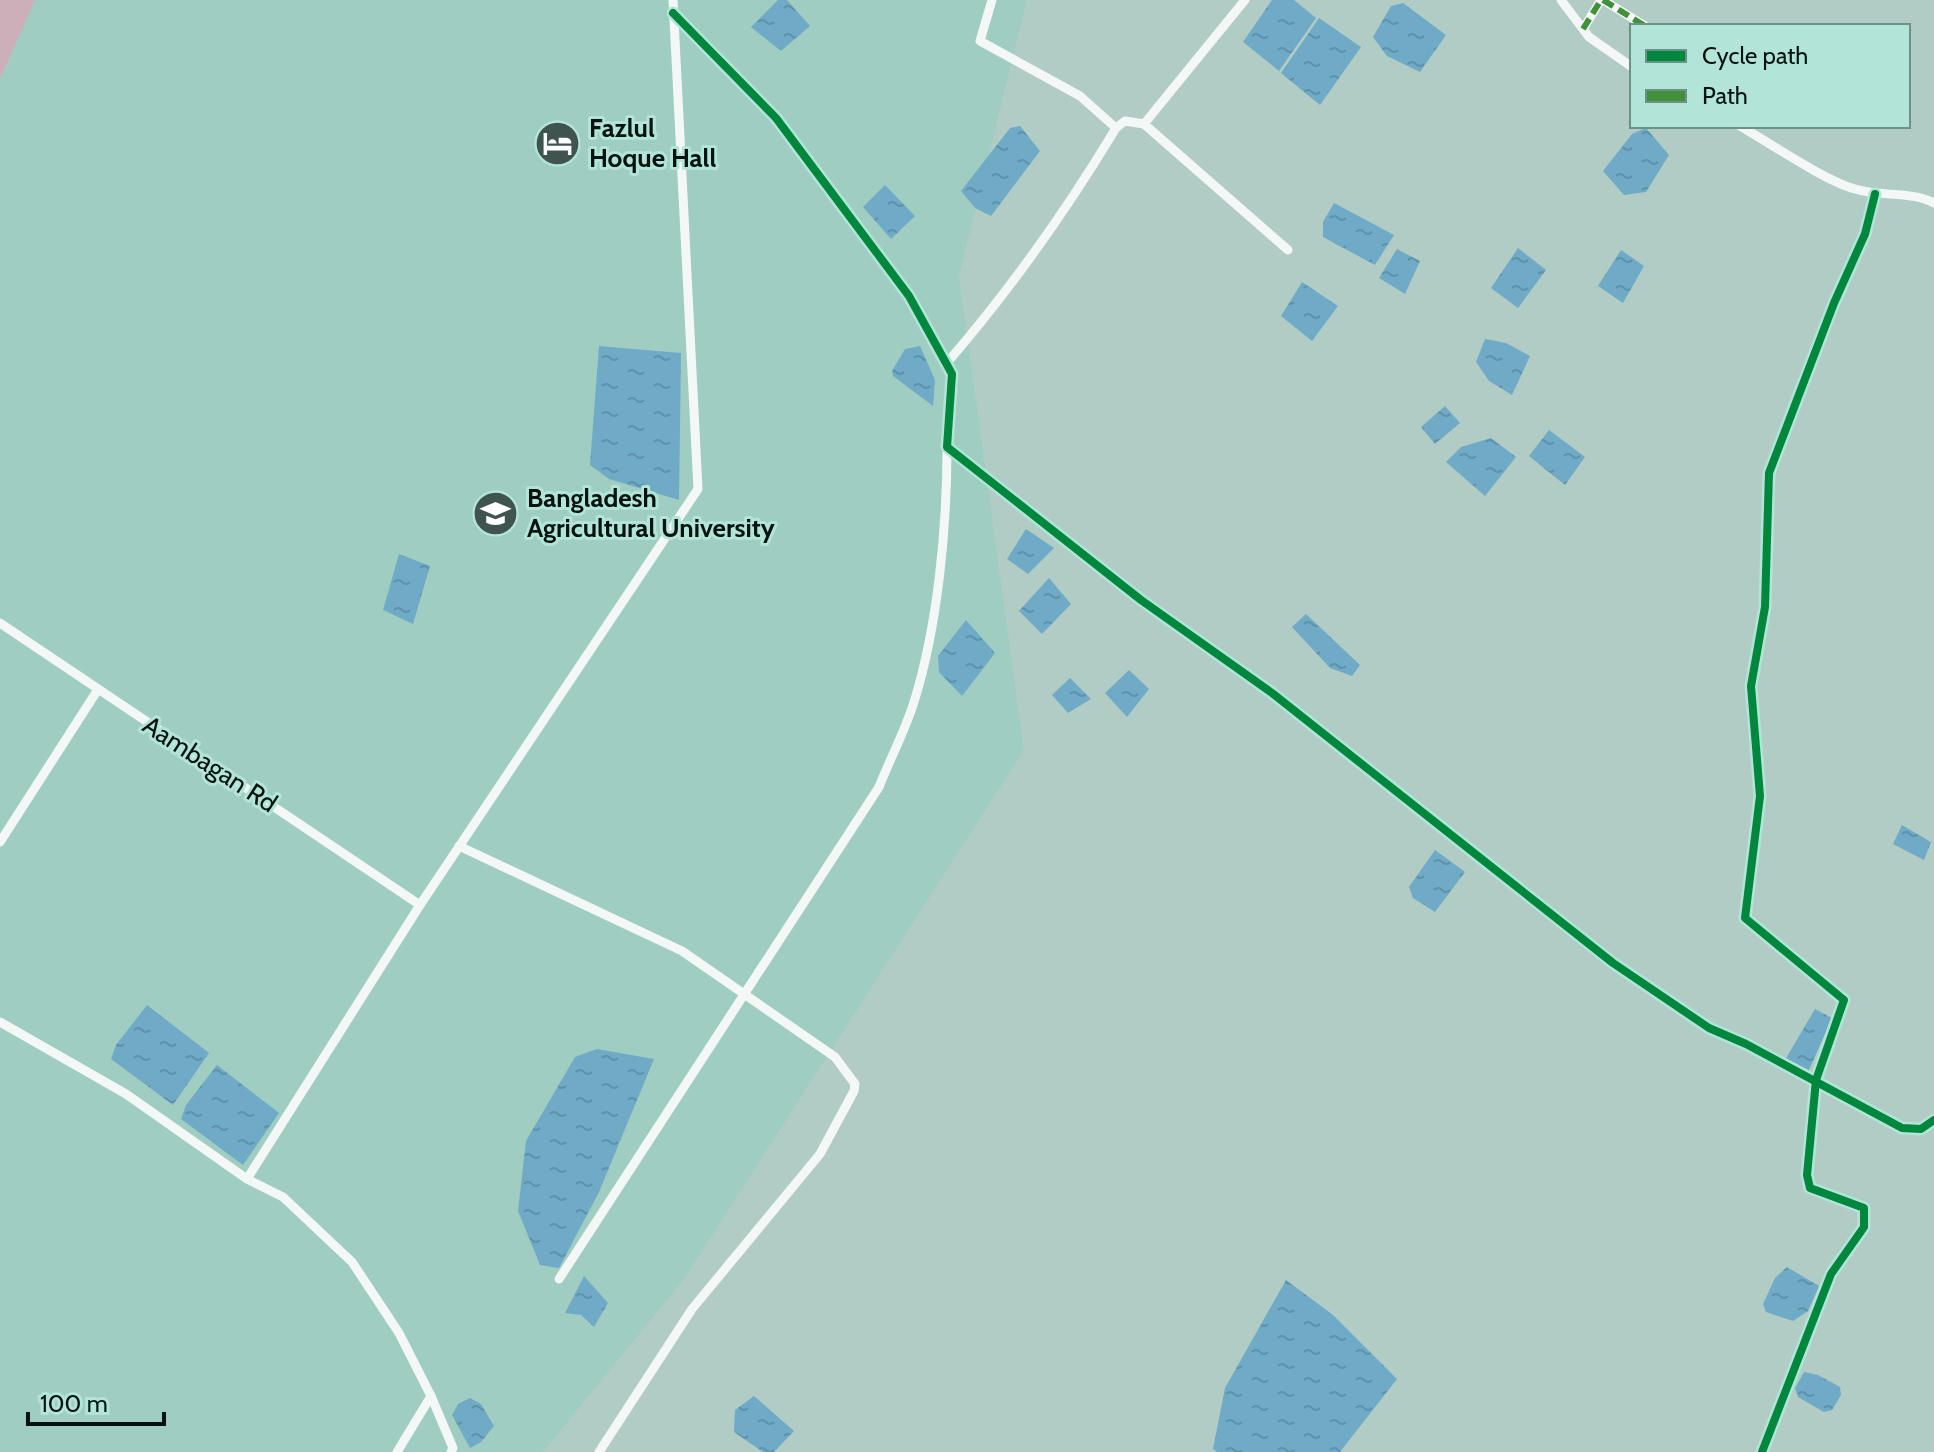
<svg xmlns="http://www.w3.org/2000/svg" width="1934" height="1452" viewBox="0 0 1934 1452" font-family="Cabin,sans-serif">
<defs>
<pattern id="water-ripples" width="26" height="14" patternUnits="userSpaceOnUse" patternTransform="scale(2)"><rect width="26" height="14" fill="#6faac7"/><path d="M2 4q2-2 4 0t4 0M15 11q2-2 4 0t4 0" fill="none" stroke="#5e91aa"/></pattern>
</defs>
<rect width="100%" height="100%" fill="#b1ccc5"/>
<!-- built -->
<polygon fill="#9fcdc2" points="0,0 1027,0 959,276 1024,750 684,1279 543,1452 0,1452"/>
<!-- park -->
<polygon fill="#ccafb9" points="0,0 35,0 0,79"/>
<!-- water -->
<g fill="url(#water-ripples)">
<polygon points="778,0 787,0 810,26 781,51 751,27"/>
<polygon points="1272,0 1294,0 1316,18 1279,71 1243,42"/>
<polygon points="1403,3 1446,35 1420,72 1387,56 1373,37 1391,6"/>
<polygon points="1319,18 1361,47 1320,105 1281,73"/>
<polygon points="1020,126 1040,151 991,216 975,208 961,191 1010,128"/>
<polygon points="1646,128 1669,155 1646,192 1624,195 1603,171 1632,134"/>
<polygon points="885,185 915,216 891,239 863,207"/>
<polygon points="1334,203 1394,235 1375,265 1323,237 1323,222"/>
<polygon points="1518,248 1546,270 1518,308 1491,288"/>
<polygon points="1397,249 1420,261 1405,294 1379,278"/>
<polygon points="1621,250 1644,266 1623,303 1598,286"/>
<polygon points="1302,282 1338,306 1312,341 1281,316"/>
<polygon points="1485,339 1506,343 1530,356 1512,395 1489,381 1476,362"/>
<polygon points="599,346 681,353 679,500 609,479 590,465"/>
<polygon points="920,346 935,380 933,406 893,376 892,371 905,349"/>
<polygon points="1445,406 1460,423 1435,444 1421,427"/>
<polygon points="1549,430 1585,457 1565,485 1529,456"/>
<polygon points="1491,438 1516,457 1485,496 1446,462 1461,447"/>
<polygon points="1026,529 1054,548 1028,574 1007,559"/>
<polygon points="399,554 430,566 413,624 383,610"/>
<polygon points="1049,578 1071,604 1042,634 1019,611"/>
<polygon points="1306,614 1360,665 1352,676 1330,668 1292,627"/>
<polygon points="966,620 995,653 962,696 939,672 938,656"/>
<polygon points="1129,670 1149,689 1127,717 1105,693"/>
<polygon points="1070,678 1091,699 1068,713 1052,695"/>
<polygon points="1902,825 1931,842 1924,860 1893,844"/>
<polygon points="1435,850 1465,872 1435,912 1413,898 1409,887"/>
<polygon points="147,1005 209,1053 173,1105 111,1059 116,1045"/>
<polygon points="1815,1009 1832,1018 1809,1070 1785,1060"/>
<polygon points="597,1049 654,1059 599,1192 559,1268 540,1265 518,1211 526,1141 575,1057"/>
<polygon points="217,1065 279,1113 243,1165 181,1119 186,1105"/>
<polygon points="1787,1267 1819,1286 1808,1311 1793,1321 1766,1312 1763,1304 1775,1278"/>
<polygon points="584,1276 608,1303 594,1327 581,1315 565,1313"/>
<polygon points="1286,1280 1333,1315 1397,1379 1340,1452 1217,1452 1213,1449 1225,1388"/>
<polygon points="1804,1372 1818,1375 1840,1387 1841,1395 1832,1410 1824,1412 1798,1397 1795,1388"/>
<polygon points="754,1396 794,1431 774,1452 763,1452 734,1432 735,1410"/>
<polygon points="470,1398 481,1404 494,1426 481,1442 470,1448 452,1415 458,1404"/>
</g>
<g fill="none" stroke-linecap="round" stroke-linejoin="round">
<!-- minor -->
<g stroke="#f3f7f6" stroke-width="9">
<polyline points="992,0 980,41 1080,96 1116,128 1125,121 1144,124 1288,250"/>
<polyline points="1561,0 1589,37 1632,67"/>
<polyline points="1603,0 1645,26"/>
<polyline points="673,13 776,118 909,296 952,374 947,447 1141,600 1272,693 1613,963 1709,1028 1746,1044 1902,1128 1921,1129 1934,1120"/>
<polyline points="1583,29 1601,0"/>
<polyline points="1144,124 1245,0"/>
<path d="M1740,126C1770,143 1825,181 1855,189C1881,197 1911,191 1934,203"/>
<path d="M946,364C1010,290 1066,211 1116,128"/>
<polyline points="0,623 420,905"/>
<polyline points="0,842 97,691"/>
<polyline points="459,846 682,951 835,1057 855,1084 854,1091 820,1154 692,1309 599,1452"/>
<polyline points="0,1022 126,1094 247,1179 283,1197 352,1262 399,1333 431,1396 397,1452"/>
<polyline points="247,1179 420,905 698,489 673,0"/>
<path d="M559,1279L879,787C890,759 905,731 914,702C938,625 947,527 947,447"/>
<polyline points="431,1396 453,1448 451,1452"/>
<polyline points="1762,1452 1831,1274 1864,1227 1864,1208 1810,1188 1807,1175 1816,1080 1844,1000 1745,918 1760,796 1751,686 1765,607 1769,473 1834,303 1865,234 1875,194"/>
</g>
<!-- quiet -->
<g stroke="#429039" stroke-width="6" stroke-dasharray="12 6" stroke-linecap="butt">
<polyline points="1603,0 1645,26"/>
<polyline points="1583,29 1601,0"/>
</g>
<defs>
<g id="cycleway">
<polyline points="673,13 776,118 909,296 952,374 947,447 1141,600 1272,693 1613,963 1709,1028 1746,1044 1902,1128 1921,1129 1934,1120"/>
<polyline points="1762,1452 1831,1274 1864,1227 1864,1208 1810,1188 1807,1175 1816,1080 1844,1000 1745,918 1760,796 1751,686 1765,607 1769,473 1834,303 1865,234 1875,194"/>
</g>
</defs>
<!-- cycleway casing -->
<use href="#cycleway" stroke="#b2e5d8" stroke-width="13"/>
<!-- cycleway -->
<use href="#cycleway" stroke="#00873e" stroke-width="8"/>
</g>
<!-- icons -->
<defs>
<symbol id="hotel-disc" viewBox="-11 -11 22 22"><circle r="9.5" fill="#3f544f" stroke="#b2e5d8"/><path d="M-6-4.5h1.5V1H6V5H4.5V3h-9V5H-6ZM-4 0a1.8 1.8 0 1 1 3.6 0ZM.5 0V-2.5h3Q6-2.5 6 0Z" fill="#fff"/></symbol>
<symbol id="university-disc" viewBox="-11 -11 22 22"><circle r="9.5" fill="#3f544f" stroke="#b2e5d8"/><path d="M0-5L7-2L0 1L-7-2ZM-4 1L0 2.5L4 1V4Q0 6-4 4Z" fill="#fff"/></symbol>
</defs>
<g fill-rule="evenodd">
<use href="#hotel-disc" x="532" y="118" width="51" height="51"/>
<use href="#university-disc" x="470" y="488" width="51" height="51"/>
</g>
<g text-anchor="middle" stroke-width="6" stroke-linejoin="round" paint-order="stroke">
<!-- poi labels -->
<g font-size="26" font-weight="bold" fill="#02130f" stroke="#b2e5d8" text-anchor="start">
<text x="589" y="137">Fazlul<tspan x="589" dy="30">Hoque Hall</tspan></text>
<text x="527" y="507">Bangladesh<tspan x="527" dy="30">Agricultural University</tspan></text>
</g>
<!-- street labels -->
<g font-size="26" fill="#02130f" stroke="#b2e5d8">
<text transform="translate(210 764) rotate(33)" y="9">Aambagan Rd</text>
</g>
</g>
<!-- legend -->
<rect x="1630" y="24" width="280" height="104" fill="#b2e5d8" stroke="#6c9188" stroke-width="2"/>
<rect x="1646" y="50" width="40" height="12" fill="#00873e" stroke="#6c9188" stroke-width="2"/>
<text x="1702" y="64" font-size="24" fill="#02130f">Cycle path</text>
<rect x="1646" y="90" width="40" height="12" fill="#429039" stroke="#6c9188" stroke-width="2"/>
<text x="1702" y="104" font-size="24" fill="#02130f">Path</text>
<!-- scale -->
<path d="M28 1412v12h136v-12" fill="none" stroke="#02130f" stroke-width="4"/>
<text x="40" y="1412" font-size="24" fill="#02130f" stroke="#b2e5d8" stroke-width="6" paint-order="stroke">100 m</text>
</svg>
